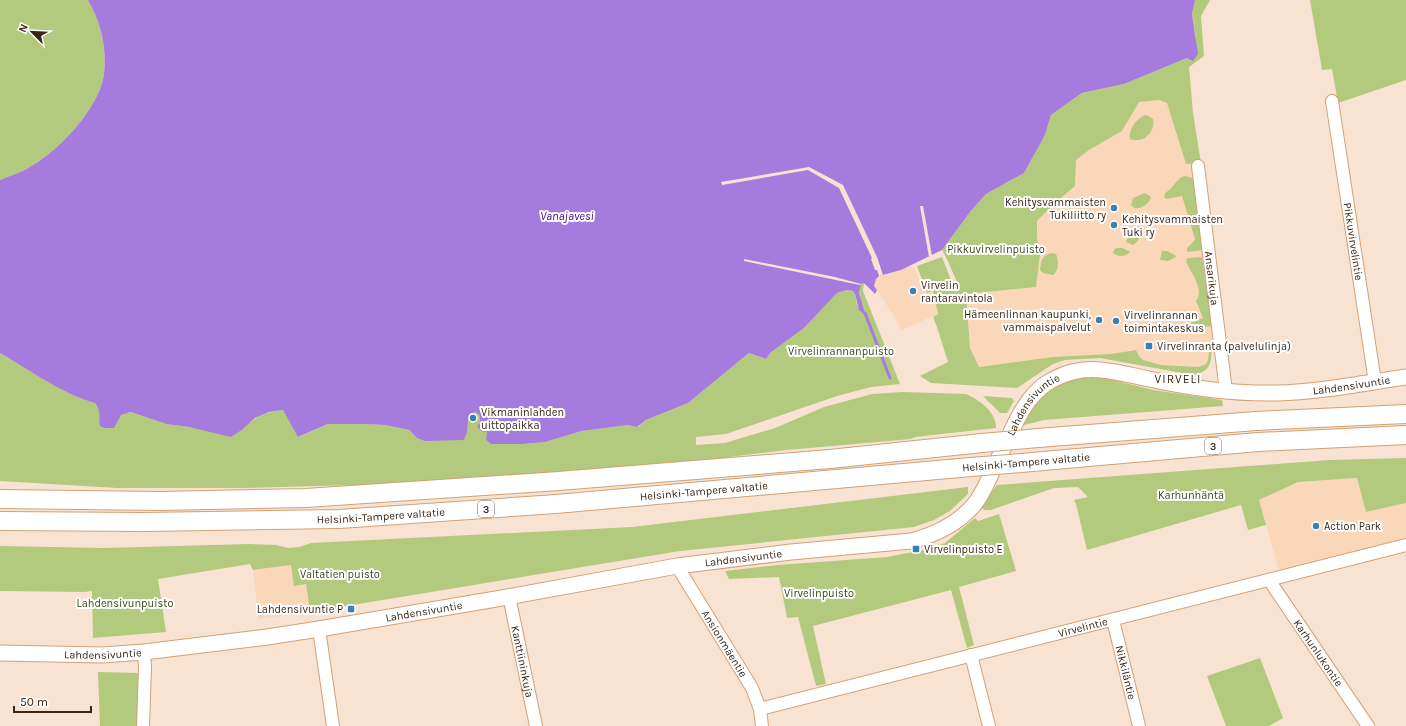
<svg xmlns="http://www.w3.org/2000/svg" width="1406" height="726" viewBox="0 0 1406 726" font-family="Karla,sans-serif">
<rect width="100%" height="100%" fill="#f8e3d2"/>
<!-- built -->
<g fill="#fbd7ba">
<polygon points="1159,100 1167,102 1186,164 1201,163 1225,342 1210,342 1208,360 1206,364 1199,367 1161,365 1143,360 1139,356 1136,350 1111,354 978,367 970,348 966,294 1036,287 1040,255 1037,238 1037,222 1055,203 1075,186 1076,160 1089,150 1122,131 1139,102"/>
<polygon points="911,266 915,269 925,293 933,291 938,314 901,330 894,316 874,286 877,278 879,276 901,270"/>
<polygon points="1358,478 1366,512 1406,503 1406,541 1279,571 1259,500 1298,482"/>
<polygon points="291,565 306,584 310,612 259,619 253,570"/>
</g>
<!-- green -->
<g fill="#b3ca7e">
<path d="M0,0H88C92,8 97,17 99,25C104,39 106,59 104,73C101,107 57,153 28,168C20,173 9,176 0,180Z"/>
<path d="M1195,0H1210L1201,16L1204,56L1189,67L1193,113L1201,163L1186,164L1167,103L1159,100L1139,102L1122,131L1089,150L1076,160L1075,186L1055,203L1037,221V238L1040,255L1036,287L966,294L970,348L979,367L1053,357L1111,354L1136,350L1139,356L1143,360L1161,365L1199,367L1206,364L1208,360L1210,341H1212C1211,359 1214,371 1193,375L1100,358L1065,360L1053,364L1017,388L931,383L920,376L948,362L937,327L933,317L938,314L933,291L927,293L917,266L942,257L952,283L958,284L945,255L942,250L970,212L986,194L1024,173L1045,135L1051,115L1082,93L1124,84L1187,58L1196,38L1192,14Z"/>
<polygon points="1310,0 1406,0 1406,80 1338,103 1332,69 1322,70"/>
<path d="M1145,115L1149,116L1153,119C1156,132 1143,144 1130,139C1128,130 1136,119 1145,115Z"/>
<path d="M1185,176L1193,178L1204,250L1188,252L1187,250V248L1193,242L1195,239L1182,196L1167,199L1164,197L1165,193C1174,188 1176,178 1185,176Z"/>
<path d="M1145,193L1150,196L1151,198C1148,205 1136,213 1131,205L1133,198Z"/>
<path d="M1138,228L1140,229C1141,236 1138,242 1133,245L1126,242L1129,235Z"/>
<path d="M1116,248H1123L1130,252C1126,257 1118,257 1113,253L1114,250Z"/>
<polygon points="1162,251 1167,251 1175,255 1176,257 1168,261 1160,260"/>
<path d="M1051,253L1056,254C1059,260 1059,271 1053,275L1043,273L1040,270C1041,260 1042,256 1051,253Z"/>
<path d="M1202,257L1212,326L1191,329V323L1203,318L1196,301C1205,291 1191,272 1186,262L1187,258Z"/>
<path d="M864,283L863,291L900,384L871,387L837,396L726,434L696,437V445L725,443L775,428L824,407L872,394L903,392L966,394C978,399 997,412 996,428L915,437L911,439L787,450L680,463L426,483L244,488H117L0,481V353C28,369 65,395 95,403L100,413L99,421L119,418L121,415L131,412L166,424L189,427L243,429C258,415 263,413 283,410L299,437L328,424H364L385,425L409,430L417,438L467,432L469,414L477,412L480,416V423L487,432L486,440L491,444H523L545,442L582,431L628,425L638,427L646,420L688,403L749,353L766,359L770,353L804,328L837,293L847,290L853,291L855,294L857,305L861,310L865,313L859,293L861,284Z"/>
<path d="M1085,377H1101L1153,390L1222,400L1223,406L1044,420L1020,426C1024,419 1027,410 1032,404C1045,389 1066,381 1085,377Z"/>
<polygon points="983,396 1012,398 1014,401 1007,413 1000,413"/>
<polygon points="1406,458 1406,503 1366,512 1357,478 1298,482 1259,500 1266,525 1248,530 1241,505 1087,550 1076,504 1074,500 1088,497 1078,487 1054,488 991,510 984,510 981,507 997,485 1330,460"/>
<polygon points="968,487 968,494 950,511 934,520 914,527 680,551 310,612 306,584 294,586 291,565 253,570 250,564 158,579 166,632 93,638 92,591 85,592 0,591 0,546 104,548 248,544 276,545 288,548 299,547 311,543 632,527"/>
<polygon points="999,514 1016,571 959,587 974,645 967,648 951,590 813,626 826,684 816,686 798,617 787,618 779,577 729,579 725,571 778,565 887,557 928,549 945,543 975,518 978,521"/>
<polygon points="1260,658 1283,718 1269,726 1226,726 1207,676"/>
<polygon points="98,672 139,673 138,726 100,726"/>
</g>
<!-- water -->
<path fill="#a57cdd" d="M88,0H1195L1192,14L1198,54L1193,61L1187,58L1124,84L1082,93L1051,115L1045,135L1024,173L986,194L970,212L942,250L901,270L879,276L876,279L874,286L877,290L875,294L864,283L861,284L859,293L865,313L864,314L859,310L855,294L853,291L847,290L837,293L804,328L770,353L766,359L749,353L688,403L646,420L637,427L628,425L582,431L545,442L523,444H491L486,440L487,432L481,431L477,426L480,423V416L476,412L469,414L467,432L464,440L425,441L417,438L409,430L385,425L364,424H328L298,437L283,410L269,412L255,418L243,429L231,437L189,427L166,424L131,412L121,415L114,428H104L100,426C98,416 102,414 95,403C64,395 28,369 0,353V180C9,176 20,173 28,168C57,153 101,107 104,73C106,59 104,39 99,25C97,17 92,8 88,0Z"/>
<!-- pier -->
<g fill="#f8e3d2">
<polygon points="809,167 843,185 877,257 883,275 879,276 877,270 875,270 871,259 872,258 839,188 808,170 722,185 721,182"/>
<polygon points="920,206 923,206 932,256 929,257"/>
<polygon points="744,259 835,277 861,284 860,285 744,261"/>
</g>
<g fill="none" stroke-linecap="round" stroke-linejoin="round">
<!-- stream -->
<polyline stroke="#a57cdd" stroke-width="3" points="865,313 890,378"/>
<defs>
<g id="minor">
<path id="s1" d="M1332,101L1375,382"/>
<path id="s2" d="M1198,166L1226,391"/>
<path id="s3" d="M677,566L752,688L760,709L762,726"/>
<path id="s4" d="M1269,580L1368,726"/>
<path id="s5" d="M509,596L536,726"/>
<path id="s6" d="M1113,620L1139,726"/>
<polyline points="319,629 333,726"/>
<polyline points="971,655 989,726"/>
<path id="s7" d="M760,709L1406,545"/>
<polyline points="143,726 145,667 144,652"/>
</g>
<g id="major">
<path id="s8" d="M0,653L102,655L144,652L267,637L319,629L496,599L677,566L791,552L911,541C934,535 957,524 973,506C982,496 987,483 992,472C999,457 1006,443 1013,428C1022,409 1033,390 1052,380C1086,361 1114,372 1149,379C1190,388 1235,394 1277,393C1320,392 1364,383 1406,377"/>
</g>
<g id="highway">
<polyline points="1038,438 1256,421 1406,414"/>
<polyline points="1021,463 1258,442 1406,435"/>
<polyline points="0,499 160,501 306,498 559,481 830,459 982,443"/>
<path id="s9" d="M0,521L144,522L339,519L556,504L971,467"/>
</g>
</defs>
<!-- minor casing -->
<use href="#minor" stroke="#d2a175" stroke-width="14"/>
<!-- major casing -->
<use href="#major" stroke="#d2a175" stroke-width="17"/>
<!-- highway casing -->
<use href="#highway" stroke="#d2a175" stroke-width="20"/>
<!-- minor -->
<use href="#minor" stroke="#fff" stroke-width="12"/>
<!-- major -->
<use href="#major" stroke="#fff" stroke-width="15"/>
<!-- highway -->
<use href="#highway" stroke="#fff" stroke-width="18"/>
<defs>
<g id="highway-bridge">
<polyline points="982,443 1038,438"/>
<polyline points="971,467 1021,463"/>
</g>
</defs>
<!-- highway-bridge casing -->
<use href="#highway-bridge" stroke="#d2a175" stroke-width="20" stroke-linecap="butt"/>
<!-- highway-bridge -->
<use href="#highway-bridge" stroke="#fff" stroke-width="18"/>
</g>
<!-- markers -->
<g fill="#3781b5" stroke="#fff" stroke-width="1.5">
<circle cx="1114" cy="208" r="4"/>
<circle cx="1114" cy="225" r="4"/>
<circle cx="913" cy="291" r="4"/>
<circle cx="1099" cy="320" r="4"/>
<circle cx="1116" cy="321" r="4"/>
<rect x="1145" y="342" width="8" height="8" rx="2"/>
<circle cx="473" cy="418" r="4"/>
<circle cx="1316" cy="526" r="4"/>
<rect x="912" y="545" width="8" height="8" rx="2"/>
<rect x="347" y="605" width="8" height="8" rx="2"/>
</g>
<g text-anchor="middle" stroke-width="4" stroke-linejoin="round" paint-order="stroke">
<!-- shield labels -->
<g fill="#fff" stroke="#74665a" stroke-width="1">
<rect x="1205" y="438" width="16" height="16" rx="3"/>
<rect x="478" y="501" width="16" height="16" rx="3"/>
</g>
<g font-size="10" font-weight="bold" fill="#392514">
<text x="1213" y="450">3</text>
<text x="486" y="513">3</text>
</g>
<!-- poi labels -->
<g font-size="11" fill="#392514" stroke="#fff" text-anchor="start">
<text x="1106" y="206" text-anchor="end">Kehitysvammaisten<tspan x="1106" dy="13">Tukiliitto ry</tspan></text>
<text x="1122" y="223">Kehitysvammaisten<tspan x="1122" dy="13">Tuki ry</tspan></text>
<text x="921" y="289">Virvelin<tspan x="921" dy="13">rantaravintola</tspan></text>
<text x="1091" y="318" text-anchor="end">Hämeenlinnan kaupunki,<tspan x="1091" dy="13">vammaispalvelut</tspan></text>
<text x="1124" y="319">Virvelinrannan<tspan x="1124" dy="13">toimintakeskus</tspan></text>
<text x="1157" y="350">Virvelinranta (palvelulinja)</text>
<text x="481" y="416">Vikmaninlahden<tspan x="481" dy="13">uittopaikka</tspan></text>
<text x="1324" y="530">Action Park</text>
<text x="924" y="553">Virvelinpuisto E</text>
<text x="343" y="613" text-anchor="end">Lahdensivuntie P</text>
</g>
<!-- street labels -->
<g font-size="11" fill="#392514" stroke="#fff">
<text dy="4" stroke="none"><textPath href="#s1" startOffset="142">Pikkuvirvelintie</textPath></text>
<text dy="4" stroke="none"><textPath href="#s2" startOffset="113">Ansarikuja</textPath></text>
<text dy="4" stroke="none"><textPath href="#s8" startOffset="1446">Lahdensivuntie</textPath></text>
<text dy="4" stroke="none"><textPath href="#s8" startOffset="1111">Lahdensivuntie</textPath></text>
<text transform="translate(1026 462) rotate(-5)" y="4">Helsinki-Tampere valtatie</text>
<text dy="4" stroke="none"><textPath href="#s9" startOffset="705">Helsinki-Tampere valtatie</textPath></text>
<text dy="4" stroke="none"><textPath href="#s9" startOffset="381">Helsinki-Tampere valtatie</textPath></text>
<text dy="4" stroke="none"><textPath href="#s8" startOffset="751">Lahdensivuntie</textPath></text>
<text dy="4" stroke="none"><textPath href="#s8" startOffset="427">Lahdensivuntie</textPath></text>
<text dy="4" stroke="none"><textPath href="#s7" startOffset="333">Virvelintie</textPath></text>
<text dy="4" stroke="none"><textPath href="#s3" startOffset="91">Ansionmäentie</textPath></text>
<text dy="4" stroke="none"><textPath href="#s8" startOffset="103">Lahdensivuntie</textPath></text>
<text dy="4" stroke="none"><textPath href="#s4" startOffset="88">Karhunlukontie</textPath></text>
<text dy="4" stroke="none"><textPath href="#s5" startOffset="67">Kanttiininkuja</textPath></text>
<text dy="4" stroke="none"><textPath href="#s6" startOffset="54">Nikkiläntie</textPath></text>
</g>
<!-- park labels -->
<g font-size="11" fill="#3b4719" stroke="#fff">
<text x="996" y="253">Pikkuvirvelinpuisto</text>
<text x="841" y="355">Virvelinrannanpuisto</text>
<text x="1191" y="499">Karhunhäntä</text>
<text x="340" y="578">Valtatien puisto</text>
<text x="819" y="597">Virvelinpuisto</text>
<text x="125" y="607">Lahdensivunpuisto</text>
</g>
<!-- water labels -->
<g font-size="12" font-style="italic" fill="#47007b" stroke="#fff">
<text x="567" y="220">Vanajavesi</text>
</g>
<!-- neighbourhood labels -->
<g font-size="12" letter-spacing="1" fill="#392514" stroke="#fff">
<text x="1178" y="383">VIRVELI</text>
</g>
</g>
<!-- north arrow -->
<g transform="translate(32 32) rotate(294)" stroke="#ffffff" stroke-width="3" paint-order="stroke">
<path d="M0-3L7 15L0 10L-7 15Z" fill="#392514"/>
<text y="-6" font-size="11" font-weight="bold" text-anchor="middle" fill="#392514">N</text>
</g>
<!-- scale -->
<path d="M14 706v6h77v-6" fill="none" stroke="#392514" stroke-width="2"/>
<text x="20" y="706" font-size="12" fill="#392514" stroke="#ffffff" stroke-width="3" paint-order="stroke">50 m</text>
</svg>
